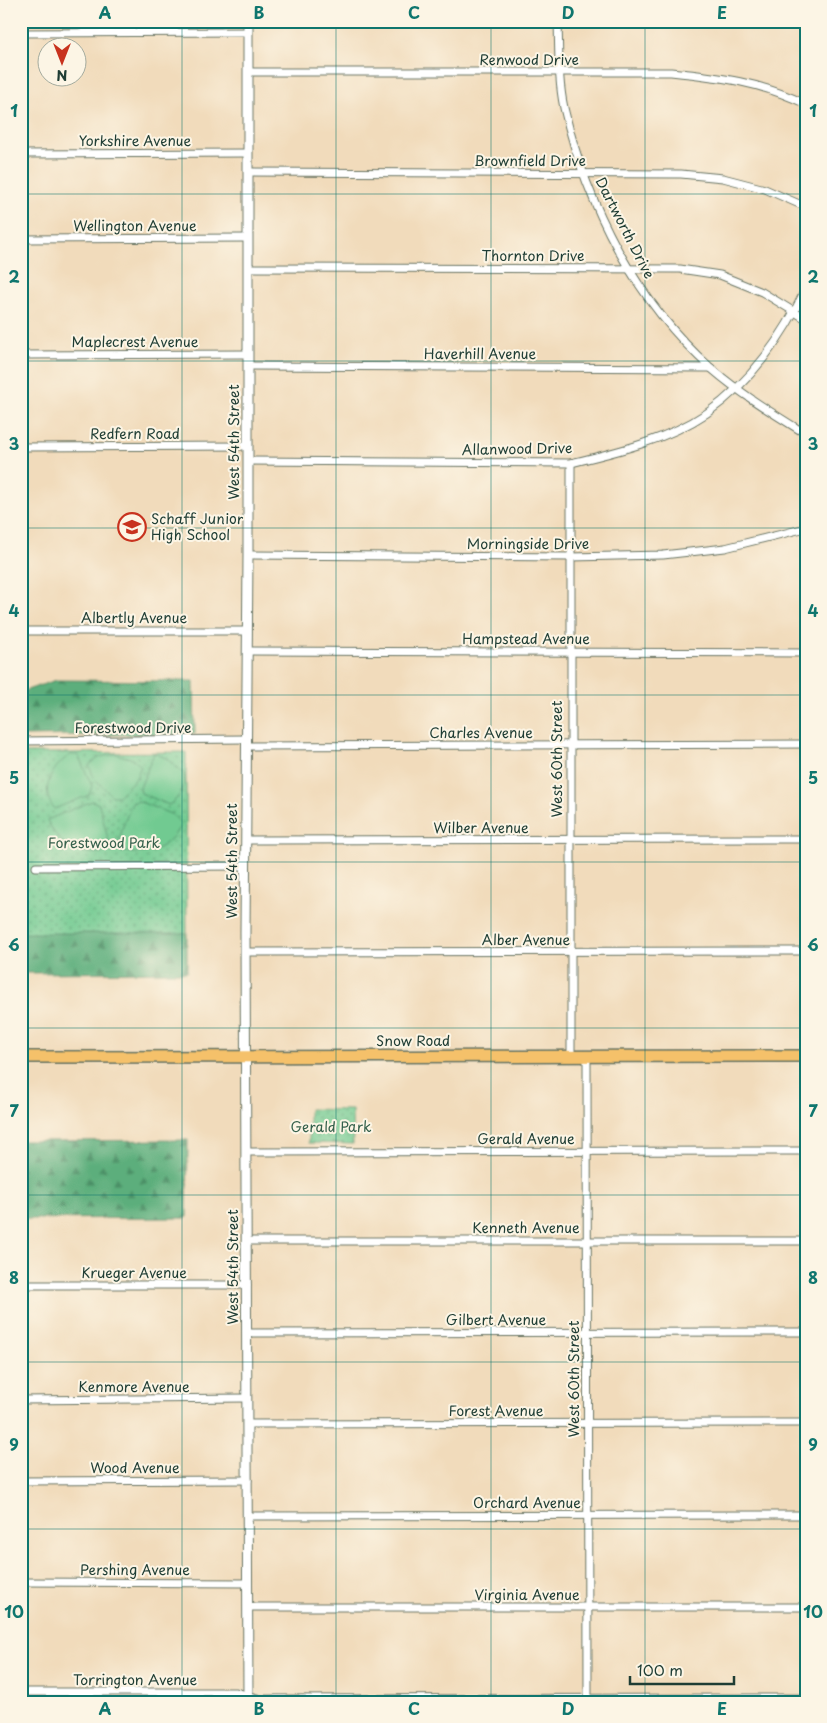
<svg xmlns="http://www.w3.org/2000/svg" width="827" height="1723" viewBox="0 0 827 1723" font-family="'Playpen Sans',sans-serif">
<defs>
<pattern id="forest-firs" width="22" height="20" patternUnits="userSpaceOnUse" patternTransform="scale(1.25)"><rect width="22" height="20" fill="#5cae7b"/><path d="M5 1l3.5 6h-7zM16 11l3.5 6h-7z" fill="#4b8f66"/></pattern>
<pattern id="park-dots" width="8" height="8" patternUnits="userSpaceOnUse" patternTransform="scale(1.25)"><rect width="8" height="8" fill="#71ca91"/><path d="M2 2h.1M6 6h.1" fill="none" stroke="#5ca577" stroke-width="1.8" stroke-linecap="round"/></pattern>
</defs>
<rect width="100%" height="100%" fill="#fcf5e5"/>
<filter id="ink" filterUnits="userSpaceOnUse"><feTurbulence type="fractalNoise" baseFrequency=".02" numOctaves="2"/><feDisplacementMap in="SourceGraphic" scale="10" xChannelSelector="R" yChannelSelector="G"/><feConvolveMatrix kernelMatrix="1 2 1 2 8 2 1 2 1" color-interpolation-filters="sRGB"/></filter>
<filter id="wash" filterUnits="userSpaceOnUse"><feTurbulence type="fractalNoise" baseFrequency=".0096" numOctaves="4" result="noise"/><feDisplacementMap in="SourceGraphic" scale="20" xChannelSelector="R" yChannelSelector="G"/><feGaussianBlur stdDeviation="1.12" result="paint"/><feColorMatrix in="noise" values="0 0 0 0 0 0 0 0 0 0 0 0 0 0 0 0 0 1.4 0 .05"/><feComposite in="paint" operator="in"/></filter>
<g filter="url(#wash)">
<rect width="100%" height="100%" fill="#f1dbbb"/>
<!-- forest -->
<g fill="url(#forest-firs)" stroke="#3e7658">
<polygon points="56,680 194,681 195,734 21,736 21,692"/>
<polygon points="21,933 187,933 187,972 21,973"/>
<polygon points="188,1140 187,1218 21,1219 21,1141"/>
</g>
<!-- park -->
<g fill="url(#park-dots)" stroke="#488462">
<polygon points="186,752 187,933 21,933 21,753"/>
<polygon points="309,1109 352,1110 353,1144 309,1143"/>
</g>
<!-- garden -->
<g fill="#71ca91" stroke="#488462">
<path d="M154,753L166,758L184,774C185,789 181,796 169,805L141,793L140,788Z"/>
<polygon points="116,754 133,759 141,766 136,778 118,796 112,796 94,778 89,765 100,757"/>
<path d="M70,755H78L92,786L89,795L54,809C39,789 52,767 70,755Z"/>
<path d="M92,801L99,804L111,851C81,858 60,848 47,820Z"/>
<path d="M138,801L173,815L181,824C168,850 145,858 118,850L122,829L132,803Z"/>
</g>
</g>
<g filter="url(#ink)">
<g fill="none" stroke-linecap="round" stroke-linejoin="round">
<defs>
<g id="minor">
<path d="M558,21C559,50 558,80 564,108C587,206 636,302 712,369C741,394 774,414 806,434"/>
<polyline points="21,33 248,32"/>
<path d="M248,72H671C720,77 760,82 806,104"/>
<polyline points="21,154 248,153"/>
<polyline points="248,172 681,174 723,178 765,189 806,207"/>
<polyline points="21,239 248,238"/>
<polyline points="248,268 680,269 720,275 762,292 806,319"/>
<polyline points="21,355 248,354"/>
<polyline points="248,366 711,368"/>
<polyline points="21,447 248,446"/>
<path d="M248,461L571,463C617,452 667,440 707,413C750,383 784,336 806,288"/>
<polyline points="248,555 571,557 663,555 725,548 806,528"/>
<polyline points="21,631 247,631"/>
<polyline points="247,651 806,653"/>
<polyline points="21,741 246,739"/>
<polyline points="246,746 806,744"/>
<polyline points="246,840 806,839"/>
<polyline points="36,867 246,866"/>
<polyline points="246,952 806,951"/>
<polyline points="571,1056 571,463"/>
<polyline points="587,1056 588,1701"/>
<polyline points="247,1152 806,1151"/>
<polyline points="246,1241 806,1241"/>
<polyline points="21,1285 247,1285"/>
<polyline points="247,1333 806,1332"/>
<polyline points="21,1400 247,1398"/>
<polyline points="247,1424 806,1423"/>
<polyline points="21,1481 248,1480"/>
<polyline points="248,1516 806,1515"/>
<polyline points="21,1582 248,1583"/>
<polyline points="248,1607 806,1607"/>
<polyline points="21,1692 236,1692 261,1699 806,1698"/>
</g>
<polyline id="tertiary" points="248,21 248,555 245,932 248,1702"/>
<polyline id="primary" points="21,1057 806,1056"/>
</defs>
<!-- minor casing -->
<use href="#minor" stroke="#687463" stroke-width="9"/>
<!-- tertiary casing -->
<use href="#tertiary" stroke="#687463" stroke-width="11"/>
<!-- primary casing -->
<use href="#primary" stroke="#687463" stroke-width="14"/>
<!-- minor -->
<use href="#minor" stroke="#fff" stroke-width="7"/>
<!-- tertiary -->
<use href="#tertiary" stroke="#fff" stroke-width="9"/>
<!-- primary -->
<use href="#primary" stroke="#f5c16b" stroke-width="11"/>
</g>
</g>
<!-- grid -->
<path fill="none" stroke="#0f766e" stroke-width="1" stroke-opacity="0.55" d="M182,21V1702M336,21V1702M491,21V1702M645,21V1702M21,194H806M21,361H806M21,528H806M21,695H806M21,862H806M21,1028H806M21,1195H806M21,1362H806M21,1529H806"/>
<!-- icons -->
<defs>
<symbol id="school-ring" viewBox="-11 -11 22 22"><circle r="9.5" fill="#fcf5e5" stroke="#c8321e" stroke-width="1.5"/><path d="M0-5L7-2L0 1L-7-2ZM-4 1L0 2.5L4 1V4Q0 6-4 4Z" fill="#c8321e"/></symbol>
</defs>
<g fill-rule="evenodd">
<use href="#school-ring" x="116" y="511" width="32" height="32"/>
</g>
<g text-anchor="middle" stroke-width="4" stroke-linejoin="round" paint-order="stroke">
<!-- street labels -->
<g font-size="14" fill="#1f3d34" stroke="#fcf5e5">
<text x="529" y="65">Renwood Drive</text>
<text x="135" y="146">Yorkshire Avenue</text>
<text x="530" y="166">Brownfield Drive</text>
<text x="135" y="231">Wellington Avenue</text>
<text transform="translate(625 228) rotate(63)" y="5">Dartworth Drive</text>
<text x="533" y="261">Thornton Drive</text>
<text x="135" y="347">Maplecrest Avenue</text>
<text x="480" y="359">Haverhill Avenue</text>
<text x="135" y="439">Redfern Road</text>
<text transform="translate(234 442) rotate(-90)" y="5">West 54th Street</text>
<text transform="translate(517 449) rotate(-1)" y="5">Allanwood Drive</text>
<text x="528" y="549">Morningside Drive</text>
<text x="134" y="623">Albertly Avenue</text>
<text x="526" y="644">Hampstead Avenue</text>
<text x="133" y="733">Forestwood Drive</text>
<text x="481" y="738">Charles Avenue</text>
<text transform="translate(557 759) rotate(-90)" y="5">West 60th Street</text>
<text x="481" y="833">Wilber Avenue</text>
<text transform="translate(232 861) rotate(-90)" y="5">West 54th Street</text>
<text x="526" y="945">Alber Avenue</text>
<text x="413" y="1046">Snow Road</text>
<text x="526" y="1144">Gerald Avenue</text>
<text x="526" y="1233">Kenneth Avenue</text>
<text transform="translate(233 1267) rotate(-90)" y="5">West 54th Street</text>
<text x="134" y="1278">Krueger Avenue</text>
<text x="496" y="1325">Gilbert Avenue</text>
<text transform="translate(574 1379) rotate(-90)" y="5">West 60th Street</text>
<text x="134" y="1392">Kenmore Avenue</text>
<text x="496" y="1416">Forest Avenue</text>
<text x="135" y="1473">Wood Avenue</text>
<text x="527" y="1508">Orchard Avenue</text>
<text x="135" y="1575">Pershing Avenue</text>
<text x="527" y="1600">Virginia Avenue</text>
<text x="135" y="1685">Torrington Avenue</text>
</g>
<!-- poi labels -->
<g font-size="14" fill="#1f3d34" stroke="#fcf5e5" text-anchor="start">
<text x="151" y="524">Schaff Junior<tspan x="151" dy="16">High School</tspan></text>
</g>
<!-- park labels -->
<g font-size="14" fill="#34604b" stroke="#fcf5e5">
<text x="104" y="848">Forestwood Park</text>
<text x="331" y="1132">Gerald Park</text>
</g>
</g>
<!-- margin -->
<rect width="827" height="1723" fill="none" stroke="#fcf5e5" stroke-width="55"/>
<!-- north arrow -->
<g transform="translate(62 62) rotate(180)"><circle r="24" fill="#fcf5e5" stroke="#a4ab9e"/>
<path d="M0-4L9 19L0 12L-9 19Z" fill="#c8321e"/>
<text y="-8" font-size="14" font-weight="bold" text-anchor="middle" fill="#1f3d34">N</text>
</g>
<!-- scale -->
<path d="M630 1676v8h104v-8" fill="none" stroke="#1f3d34" stroke-width="2.5"/>
<text x="637" y="1676" font-size="15" fill="#1f3d34" stroke="#fcf5e5" stroke-width="4" paint-order="stroke">100 m</text>
<rect x="28" y="28" width="772" height="1668" fill="none" stroke="#0f766e" stroke-width="2"/>
<g font-size="16" text-anchor="middle" font-weight="bold" fill="#0f766e">
<text x="105" y="19">A</text>
<text x="259" y="19">B</text>
<text x="414" y="19">C</text>
<text x="568" y="19">D</text>
<text x="722" y="19">E</text>
<text x="14" y="117">1</text>
<text x="813" y="117">1</text>
<text x="14" y="283">2</text>
<text x="813" y="283">2</text>
<text x="14" y="450">3</text>
<text x="813" y="450">3</text>
<text x="14" y="617">4</text>
<text x="813" y="617">4</text>
<text x="14" y="784">5</text>
<text x="813" y="784">5</text>
<text x="14" y="951">6</text>
<text x="813" y="951">6</text>
<text x="14" y="1117">7</text>
<text x="813" y="1117">7</text>
<text x="14" y="1284">8</text>
<text x="813" y="1284">8</text>
<text x="14" y="1451">9</text>
<text x="813" y="1451">9</text>
<text x="14" y="1618">10</text>
<text x="813" y="1618">10</text>
<text x="105" y="1715">A</text>
<text x="259" y="1715">B</text>
<text x="414" y="1715">C</text>
<text x="568" y="1715">D</text>
<text x="722" y="1715">E</text>
</g>
</svg>
